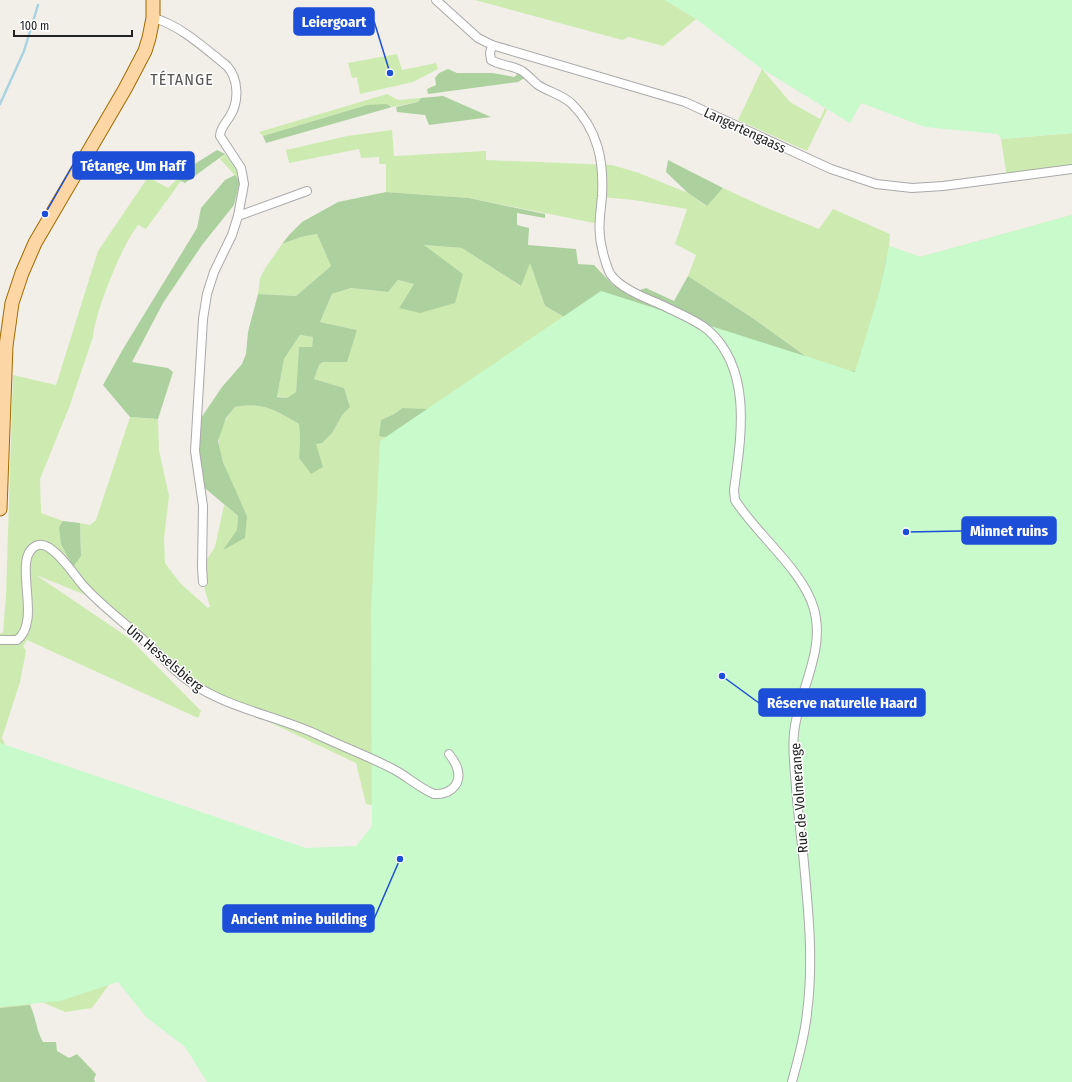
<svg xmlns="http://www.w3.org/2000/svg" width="1072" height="1082" viewBox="0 0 1072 1082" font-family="'Fira Sans Condensed',sans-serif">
<rect width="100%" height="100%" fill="#f2efe9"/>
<!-- grass -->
<g fill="#cdebb0">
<polygon points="475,0 665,0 696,19 663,46 629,37 622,40"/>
<polygon points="397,54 402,70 436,63 438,69 413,82 360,94 357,77 352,78 348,63"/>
<polygon points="762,69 790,102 820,119 825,108 827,110 807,151 738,120"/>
<polygon points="387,94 398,100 421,98 418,102 392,107 392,106 367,105 263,136 259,132"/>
<polygon points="392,130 394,156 486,151 486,160 612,165 639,173 688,193 706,206 723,188 762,206 819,229 833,209 890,234 889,246 920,257 1072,215 1014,256 886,258 879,293 856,372 822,368 754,319 688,276 696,255 675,244 687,209 634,200 602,197 599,224 469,198 386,192 386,164 379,164 379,157 361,158 359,149 289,163 286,150 347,136"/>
<polygon points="1072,133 1072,169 1007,178 1001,139"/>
<polygon points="225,154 237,169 240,181 220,159"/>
<path d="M148,177L168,188L177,179L181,181L146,229L138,225C122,245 95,312 93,337L70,405L40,479L41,513L63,521L59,527L81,556L80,523L90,525L96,520L130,417L158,419L159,450L169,496L164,539L165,563L180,583L208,608L210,606L205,591L202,567L215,547L224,505L238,516L237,530L224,549L247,516C240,500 217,457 219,440C220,428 227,416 235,407C263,402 275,410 299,424L300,438L299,458L312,474L316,443L332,433L343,414L350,407L344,388L314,379L319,365L357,330L320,322L332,294L351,288L388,292L398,280L414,284L399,308L463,274L423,245L463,248L520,286L530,262L545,306L568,319L583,431L402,408L394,414L381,420L399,440L393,809L366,804L356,763L197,688L98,600L36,575L129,638L201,711L198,718L27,640L23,646L26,651L20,682L2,738L113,979L92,1008L65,1012L44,1003L33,1000L30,1005L0,1008V633H3L6,595L13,375L56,385L98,251Z"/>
<polygon points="317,234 331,266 296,296 258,294 260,278 266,267 282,244 301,237"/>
<polygon points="300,335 313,337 312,347 299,348 296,393 287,398 277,396 284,359"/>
</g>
<!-- forest -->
<g fill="#add19e" fill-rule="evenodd">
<polygon points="448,69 457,73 493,73 514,77 522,71 528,76 518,82 428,94 427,89 436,85 435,78 439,73"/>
<polygon points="443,96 491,117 429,125 425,115 397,112 396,107 418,102 421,98"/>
<polygon points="386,104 392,107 266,143 263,136 367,105"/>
<polygon points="217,150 225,154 185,183 177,179 193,165"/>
<polygon points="668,160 723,188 707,206 688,193 666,172"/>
<polygon points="235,175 240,181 234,205 202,245 163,303 132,362 168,368 173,372 158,419 130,417 103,385 123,349 197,228 201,208 225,180"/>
<path d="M386,192L469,198L545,214V218L517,213V225L529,228L528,245L576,249L578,264L594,265L613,285L634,292L646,288L674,301L688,276L754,319L822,368L856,371L879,293L886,258L1072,372L399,440L379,436L381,420L394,414L402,408L484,411L568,319L545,306L530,263L521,286L462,248L424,245L463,274L455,303L420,313L399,308L414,284L398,280L388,292L351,288L332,294L320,322L357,330L347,362H323L319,365L314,379L344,388L350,407L343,414L332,433L322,443L316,444L323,467L311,474L299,458L300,438L299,424C275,410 263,402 235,407L226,418L218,441L223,462L247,516L245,538L223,550L237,530L238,516L200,484L197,424L222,387L242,364L246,354L248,332L258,294L296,296L331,266L317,234L301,237L282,244L289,235L302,222L338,202ZM300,335L313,337L312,347H299L296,392L287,398L277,397L284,359Z"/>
<polygon points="63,521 80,523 81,556 73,567 61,544 59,527"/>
<path d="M30,1005C36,1017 36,1030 43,1042H56L57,1051L69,1058L77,1054L96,1074L94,1079L95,1082H0V1008Z"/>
</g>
<!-- park -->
<g fill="#c8facc">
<polygon points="665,0 1072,0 1072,133 1001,139 998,134 925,127 861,103 850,123 762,69 696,19"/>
<polygon points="1072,215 1072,1082 207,1082 185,1047 146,1017 118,982 60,1001 0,1007 0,743 306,848 356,846 372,826 371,610 380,441 601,291 855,372 879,293 889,246 920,257"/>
</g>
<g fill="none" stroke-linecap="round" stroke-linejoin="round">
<!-- stream -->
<polyline stroke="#aad3df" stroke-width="2.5" points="0,104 24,51 38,5"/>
<defs>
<g id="street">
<polyline points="436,0 478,38 492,45 685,102 831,169 876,184 912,188 943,186 1072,169"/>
<path d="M153,18C179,24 207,50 227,66C239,79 239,102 230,116C226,123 220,128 220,136L241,168L244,184L238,216L232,235L214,272L207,294L203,319L195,451L203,506L202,567L203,582"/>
<path d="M492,45L490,53L491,60C501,66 512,65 522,71C528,75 533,81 538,85C549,92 563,95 572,104C598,130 604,161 602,196C600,218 597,231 603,253C605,260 607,269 611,275C622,290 649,299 666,307C680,314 696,320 708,330C753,370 741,437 734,490L735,500C757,535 803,570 814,609C826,651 798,692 794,733C792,751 795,770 796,788C798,810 800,831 803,853C808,906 814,960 807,1013C805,1036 798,1059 792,1082"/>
<polyline points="238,216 307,191"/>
<path d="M0,640H17C44,620 9,555 38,545C52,541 73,573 81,583C98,603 120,619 139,636C151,647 163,658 174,669C215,707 267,712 316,734C341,746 368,756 393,769C407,776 419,788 434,794C447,795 461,787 458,771C457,765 453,759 449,754"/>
</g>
<polyline id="primary" points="0,509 6,346 12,303 22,273 35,243 125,89 145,51 149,38 153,18 153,0"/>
</defs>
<!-- street casing -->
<use href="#street" stroke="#a9a9a9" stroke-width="10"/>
<!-- primary casing -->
<use href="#primary" stroke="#a06b00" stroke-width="15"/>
<!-- street -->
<use href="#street" stroke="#fff" stroke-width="8"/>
<!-- primary -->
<use href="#primary" stroke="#fcd6a4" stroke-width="13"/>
</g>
<g text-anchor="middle" stroke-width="3" stroke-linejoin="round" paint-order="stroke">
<!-- street labels -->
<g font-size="14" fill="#222" stroke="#fff">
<text transform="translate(745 130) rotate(25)" y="5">Langertengaass</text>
<text transform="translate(165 658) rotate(40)" y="5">Um Hesselsbierg</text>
<text transform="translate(799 798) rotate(-94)" y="5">Rue de Volmerange</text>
</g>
<!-- quarter labels -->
<g font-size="16" letter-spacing="1" fill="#555" stroke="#fff">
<text x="182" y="85">TÉTANGE</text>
</g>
</g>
<!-- callouts -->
<path fill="none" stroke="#1d4ed8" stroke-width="1.5" d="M390 73L374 21M45 214L73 165M906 532L962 531M722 676L759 703M400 859L374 919"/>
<g fill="#1d4ed8" stroke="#fff" stroke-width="1.5">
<circle cx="390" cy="73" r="4"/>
<circle cx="45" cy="214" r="4"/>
<circle cx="906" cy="532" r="4"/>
<circle cx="722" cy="676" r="4"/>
<circle cx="400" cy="859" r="4"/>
</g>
<g fill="#1d4ed8" stroke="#1d4ed8" stroke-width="1.5">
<rect x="294" y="8" width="80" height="27" rx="4"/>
<rect x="73" y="152" width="121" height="27" rx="4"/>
<rect x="962" y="517" width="94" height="27" rx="4"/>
<rect x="759" y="689" width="166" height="27" rx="4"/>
<rect x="223" y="905" width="151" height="27" rx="4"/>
</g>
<g font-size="15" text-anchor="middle" font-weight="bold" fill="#fff">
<text x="334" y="27">Leiergoart</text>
<text x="133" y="171">Tétange, Um Haff</text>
<text x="1009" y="536">Minnet ruins</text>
<text x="842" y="708">Réserve naturelle Haard</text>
<text x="299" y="924">Ancient mine building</text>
</g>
<!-- scale -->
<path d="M14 30v6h118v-6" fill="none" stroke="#222222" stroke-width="2"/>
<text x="20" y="30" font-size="12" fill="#222222" stroke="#ffffff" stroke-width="3" paint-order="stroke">100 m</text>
</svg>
